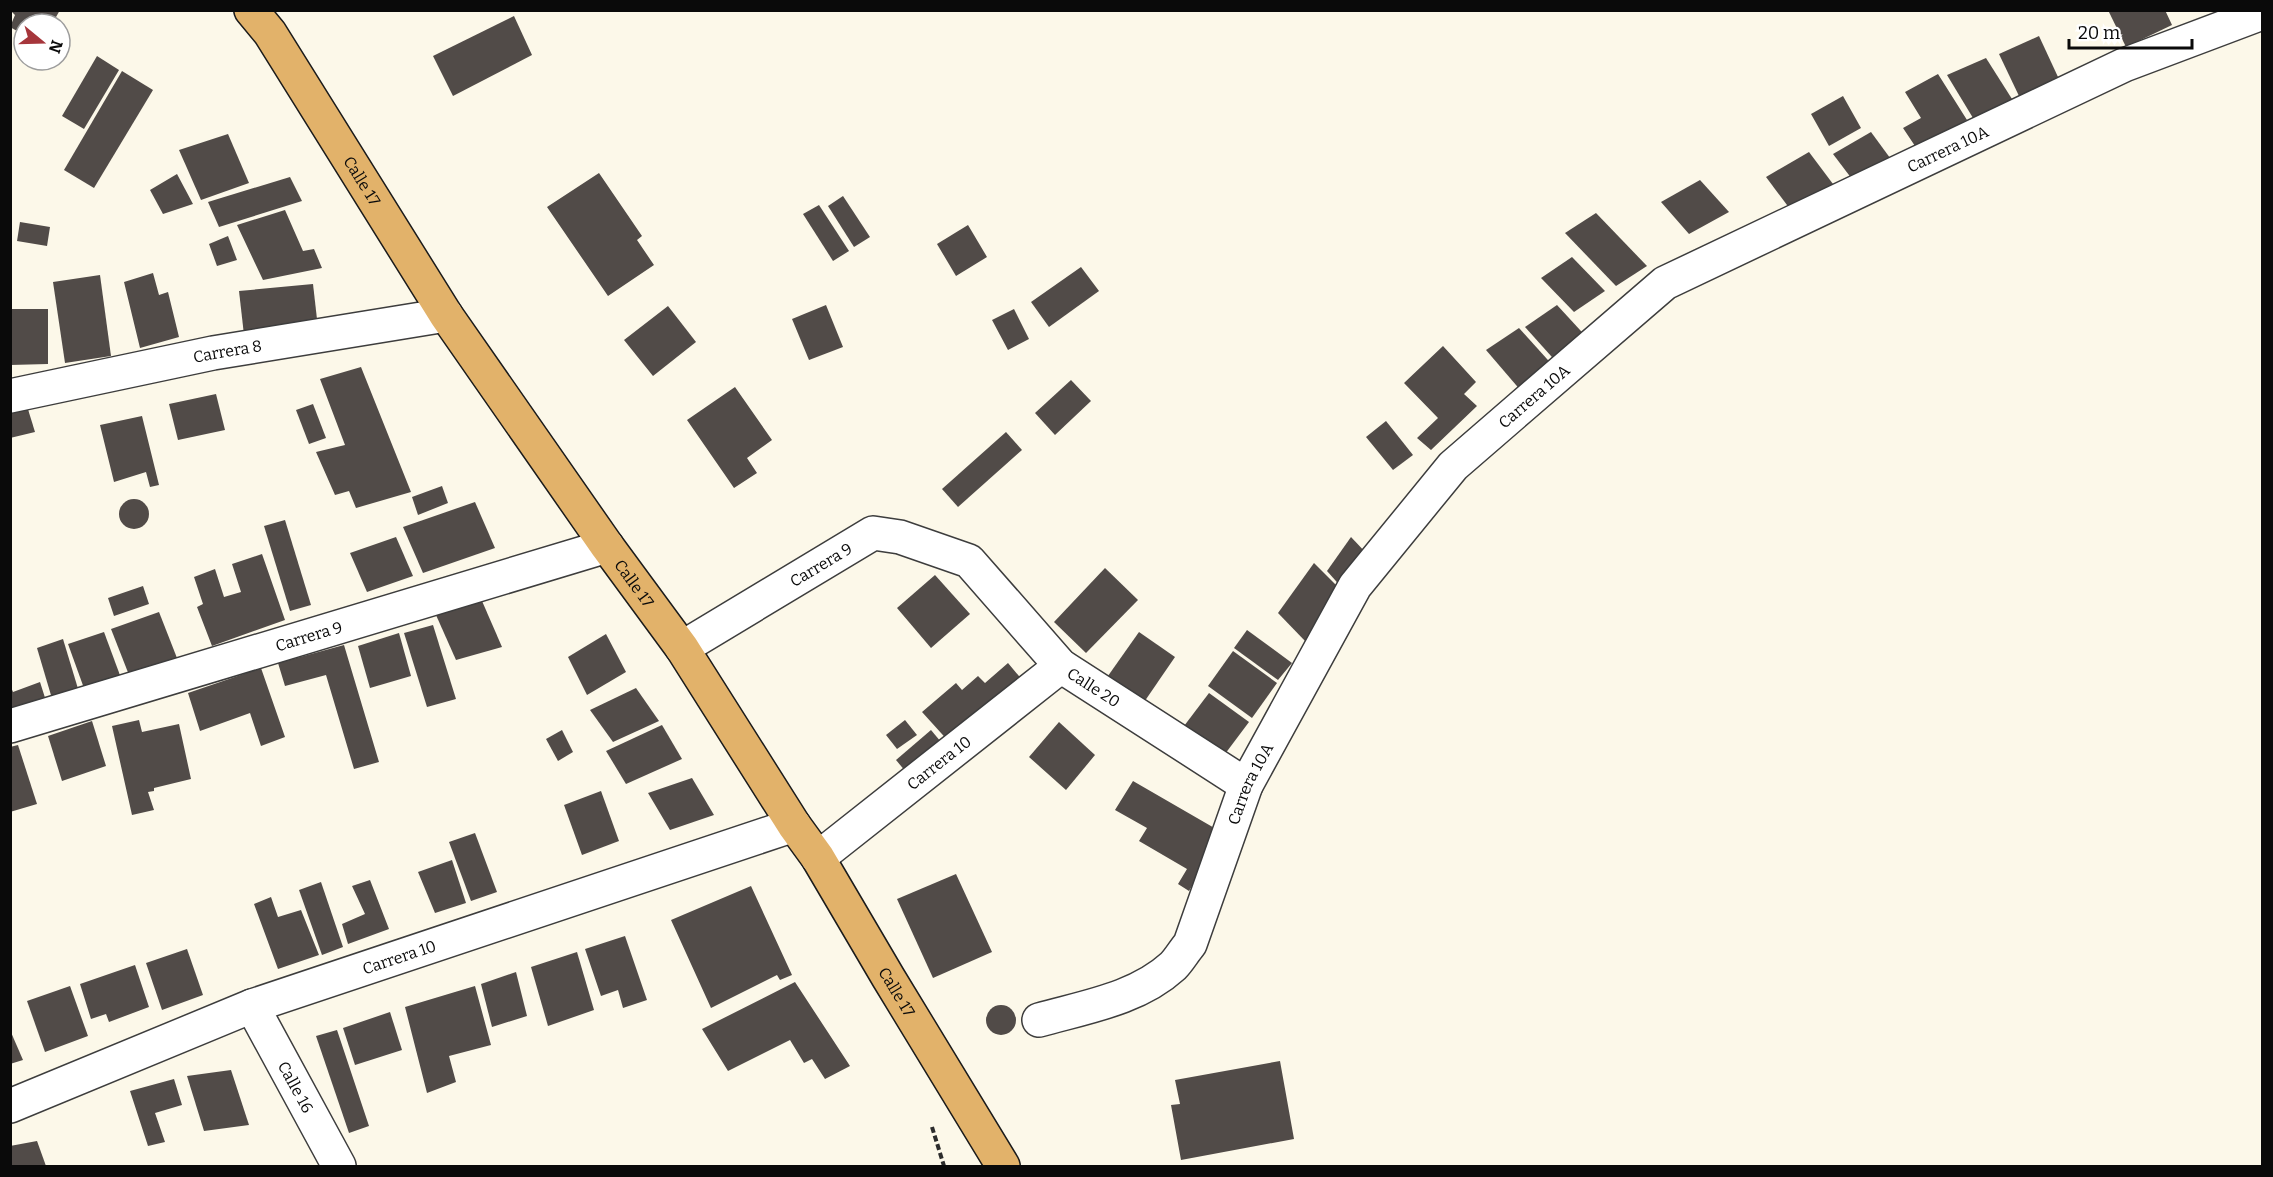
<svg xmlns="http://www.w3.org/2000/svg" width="2273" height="1177" viewBox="0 0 2273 1177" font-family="Bitter,serif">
<rect width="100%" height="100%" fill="#fcf8e9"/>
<!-- building -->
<g fill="#514b48">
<polygon points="10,10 60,10 52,24 24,24 24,35 10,27 15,15"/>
<polygon points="2108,10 2165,10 2172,25 2126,47"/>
<polygon points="514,16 532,55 453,96 433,56"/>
<polygon points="2039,36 2058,77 2019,96 1999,54"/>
<polygon points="97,56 119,70 84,129 62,116"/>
<polygon points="1986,58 2012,99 1973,118 1947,75"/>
<polygon points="122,71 153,90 94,188 64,170"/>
<polygon points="1938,74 1967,120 1917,149 1903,128 1921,118 1905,92"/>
<polygon points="1843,96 1861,128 1829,146 1811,114"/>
<polygon points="1871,132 1893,162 1855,183 1833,154"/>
<polygon points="228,134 249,183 201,200 179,150"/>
<polygon points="1809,152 1839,192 1796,217 1766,177"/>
<polygon points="599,173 642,236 637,240 654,265 608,296 547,207"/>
<polygon points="177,174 193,204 163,214 150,190"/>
<polygon points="290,177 302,201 219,227 208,202"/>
<polygon points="1700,180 1729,212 1689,234 1661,202"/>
<polygon points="843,196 870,237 854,247 828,206"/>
<polygon points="819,205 849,251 833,261 803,214"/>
<polygon points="285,210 303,251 314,249 322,268 263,280 237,225"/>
<polygon points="1596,213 1647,266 1616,286 1565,233"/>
<polygon points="20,222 50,227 47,246 17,241"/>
<polygon points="968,225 987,257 956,276 937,244"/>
<polygon points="228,236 237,260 217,266 209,244"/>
<polygon points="1572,257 1605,291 1574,312 1541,278"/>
<polygon points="1081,267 1099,291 1049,327 1031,302"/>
<polygon points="153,273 159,295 168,292 179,337 140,348 124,282"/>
<polygon points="100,275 111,356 65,363 53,282"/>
<polygon points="313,284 318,328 244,335 239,291"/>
<polygon points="826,305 843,347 809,360 792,319"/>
<polygon points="1557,305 1592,343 1560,366 1525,327"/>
<polygon points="668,306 696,342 653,376 624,340"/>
<polygon points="10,309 48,309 48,364 10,365"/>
<polygon points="1014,309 1029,339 1008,350 992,320"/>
<polygon points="1519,328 1556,369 1522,392 1486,350"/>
<polygon points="1443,346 1476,382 1464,394 1477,406 1431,450 1417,438 1438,418 1404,383"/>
<polygon points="361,367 411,492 356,508 349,491 335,495 316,452 345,445 320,379"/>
<polygon points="1071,380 1091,401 1055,435 1035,413"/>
<polygon points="735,387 772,440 747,458 757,473 734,488 687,420"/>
<polygon points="216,394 225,430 178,440 169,404"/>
<polygon points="313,404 326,438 309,444 296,410"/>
<polygon points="27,406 35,432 10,438 10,410"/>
<polygon points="142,416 159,485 150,487 146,472 114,482 100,425"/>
<polygon points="1386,421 1413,455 1393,470 1366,437"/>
<polygon points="1006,432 1022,450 958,507 942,489"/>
<polygon points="442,486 448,503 418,515 412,497"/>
<circle cx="134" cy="514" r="15"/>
<polygon points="475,502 495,548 423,573 403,527"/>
<polygon points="285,520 311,605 290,611 264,526"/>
<polygon points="396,537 413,576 367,592 350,553"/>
<polygon points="1351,537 1368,555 1343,589 1327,571"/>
<polygon points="262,554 285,620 212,646 197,607 203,604 194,577 215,569 224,597 241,592 232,564"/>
<polygon points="1314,563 1338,587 1306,642 1278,613"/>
<polygon points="1105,568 1138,600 1086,653 1054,622"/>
<polygon points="935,575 970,614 931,648 897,608"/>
<polygon points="143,586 149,604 114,616 108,598"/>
<polygon points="482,601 502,647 456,660 436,615"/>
<polygon points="159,612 177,658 129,675 111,629"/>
<polygon points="433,625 456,699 427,707 404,633"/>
<polygon points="1247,630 1292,663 1278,680 1234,648"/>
<polygon points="104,632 121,678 85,691 68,644"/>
<polygon points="1139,632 1175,657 1140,708 1103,683"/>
<polygon points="399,633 411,676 370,688 358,646"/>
<polygon points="606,634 626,672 587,695 568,657"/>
<polygon points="63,639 79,692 53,702 37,648"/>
<polygon points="344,645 379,762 354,769 326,675 285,686 278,663"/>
<polygon points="1233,651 1277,683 1252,718 1208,686"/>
<polygon points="1008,663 1024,682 951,744 922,712 956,683 962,690 978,676 985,683"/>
<polygon points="261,668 285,737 261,746 250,713 200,731 188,693"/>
<polygon points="40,682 47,704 10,717 10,685 13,692"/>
<polygon points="636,688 659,721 613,742 590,710"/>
<polygon points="1209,693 1249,722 1219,762 1178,734"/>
<polygon points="139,720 142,732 179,724 191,779 154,788 154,791 148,792 154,810 132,815 112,726"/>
<polygon points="905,720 917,735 897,749 886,735"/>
<polygon points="92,721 106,766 62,781 48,736"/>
<polygon points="1059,722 1095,755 1066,790 1029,757"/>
<polygon points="662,725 682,759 626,784 606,751"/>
<polygon points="562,730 573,752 558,761 546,739"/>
<polygon points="931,730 946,748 911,778 896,760"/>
<polygon points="18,745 37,804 10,812 10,747"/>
<polygon points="692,778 714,815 670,830 648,793"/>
<polygon points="1133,781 1223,833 1189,891 1178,884 1187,869 1139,841 1147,828 1115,810"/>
<polygon points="601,791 619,841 582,855 564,805"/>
<polygon points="475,833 497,892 471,901 449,842"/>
<polygon points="452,860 466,903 435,913 418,872"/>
<polygon points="956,874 992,952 933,978 897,899"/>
<polygon points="370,880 389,929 348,944 342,924 365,914 352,886"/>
<polygon points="321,882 343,947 322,955 299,890"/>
<polygon points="751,886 792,975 780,980 777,975 711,1008 671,920"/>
<polygon points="271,897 278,917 301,910 319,955 278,969 254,904"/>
<polygon points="625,936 647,1000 623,1008 618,990 601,996 585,949"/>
<polygon points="187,949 203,995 162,1010 146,963"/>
<polygon points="577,952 594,1010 548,1026 531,967"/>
<polygon points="135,965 149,1007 109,1022 106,1014 91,1019 80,984"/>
<polygon points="516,972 527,1016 492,1027 481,984"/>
<polygon points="795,982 850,1066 825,1079 812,1059 804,1063 790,1040 728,1071 702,1029"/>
<polygon points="70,986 88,1036 45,1052 27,1001"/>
<polygon points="475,986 491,1045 449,1056 456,1082 427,1093 405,1007"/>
<circle cx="1001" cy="1020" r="15"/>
<polygon points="390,1012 402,1050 355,1065 343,1028"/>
<polygon points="10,1030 23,1060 10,1064"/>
<polygon points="337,1030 369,1126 349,1133 316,1036"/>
<polygon points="1280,1061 1294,1139 1181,1160 1171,1105 1180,1104 1175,1080"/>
<polygon points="231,1070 249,1125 204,1131 187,1076"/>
<polygon points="174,1079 182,1105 155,1113 165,1142 148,1146 130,1091"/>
<polygon points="37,1141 46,1166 10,1166 10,1146"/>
</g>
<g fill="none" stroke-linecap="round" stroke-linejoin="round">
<defs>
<g id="minor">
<path id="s1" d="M10,396L213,353L446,315"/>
<path id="s2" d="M682,648L873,533L900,537L969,561L1061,666L1246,785"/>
<path id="s3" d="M10,726L607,546"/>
<path id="s4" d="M818,858L1061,666"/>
<path id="s5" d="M252,1006L339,1166"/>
<path id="s6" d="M1039,1020C1085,1007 1137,999 1173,966C1179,960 1184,951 1190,944L1246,785L1355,586L1453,466L1520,408L1665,283L2124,65L2262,13"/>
<path id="s7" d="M10,1106L252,1006L794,825"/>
</g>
<g id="trunk">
<path id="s8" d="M251,10L270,33L446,315L607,546L682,648L794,825L818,858L888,977L1003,1166"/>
</g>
</defs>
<!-- minor casing -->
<use href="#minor" stroke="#3d3d3d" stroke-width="36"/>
<!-- trunk casing -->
<use href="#trunk" stroke="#1b1b1b" stroke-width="36"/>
<!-- path -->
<polyline stroke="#2c2c2c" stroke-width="4" stroke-dasharray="6 3" stroke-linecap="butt" points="932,1127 944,1166"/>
<!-- minor -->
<use href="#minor" stroke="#fff" stroke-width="33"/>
<!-- trunk -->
<use href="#trunk" stroke="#e2b26a" stroke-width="33"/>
</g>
<g text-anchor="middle" stroke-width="6" stroke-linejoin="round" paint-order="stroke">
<!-- street labels -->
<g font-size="16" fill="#0a0a0a" stroke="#fff">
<text dy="6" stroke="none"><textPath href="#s6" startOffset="1317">Carrera 10A</textPath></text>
<text dy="6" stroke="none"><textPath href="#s8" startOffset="204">Calle 17</textPath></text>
<text dy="6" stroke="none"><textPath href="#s1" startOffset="222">Carrera 8</textPath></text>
<text dy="6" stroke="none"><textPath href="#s6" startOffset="831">Carrera 10A</textPath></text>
<text dy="6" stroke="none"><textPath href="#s2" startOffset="162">Carrera 9</textPath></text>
<text dy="6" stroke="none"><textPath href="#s8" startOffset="690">Calle 17</textPath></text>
<text dy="6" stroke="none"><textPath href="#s3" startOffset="312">Carrera 9</textPath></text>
<text dy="6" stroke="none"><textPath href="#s2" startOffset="502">Calle 20</textPath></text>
<text dy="6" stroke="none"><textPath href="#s4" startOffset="154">Carrera 10</textPath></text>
<text dy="6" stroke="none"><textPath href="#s6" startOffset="345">Carrera 10A</textPath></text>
<text dy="6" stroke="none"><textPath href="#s7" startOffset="417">Carrera 10</textPath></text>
<text dy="6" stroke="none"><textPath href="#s8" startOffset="1176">Calle 17</textPath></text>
<text dy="6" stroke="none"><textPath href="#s5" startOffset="92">Calle 16</textPath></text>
</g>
</g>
<!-- border -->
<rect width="2273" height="1177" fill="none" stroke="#0a0a0a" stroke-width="24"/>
<!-- north arrow -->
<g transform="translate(42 42) rotate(109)"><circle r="28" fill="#ffffff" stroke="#9d9d9d" stroke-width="1.5"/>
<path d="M0-4.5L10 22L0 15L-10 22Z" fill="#a6363b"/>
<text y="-9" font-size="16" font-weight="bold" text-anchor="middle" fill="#0a0a0a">N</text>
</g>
<!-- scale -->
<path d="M2069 39v9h123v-9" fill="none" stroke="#0a0a0a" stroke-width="3"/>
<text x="2078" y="39" font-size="18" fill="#0a0a0a" stroke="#ffffff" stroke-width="4.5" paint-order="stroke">20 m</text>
</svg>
